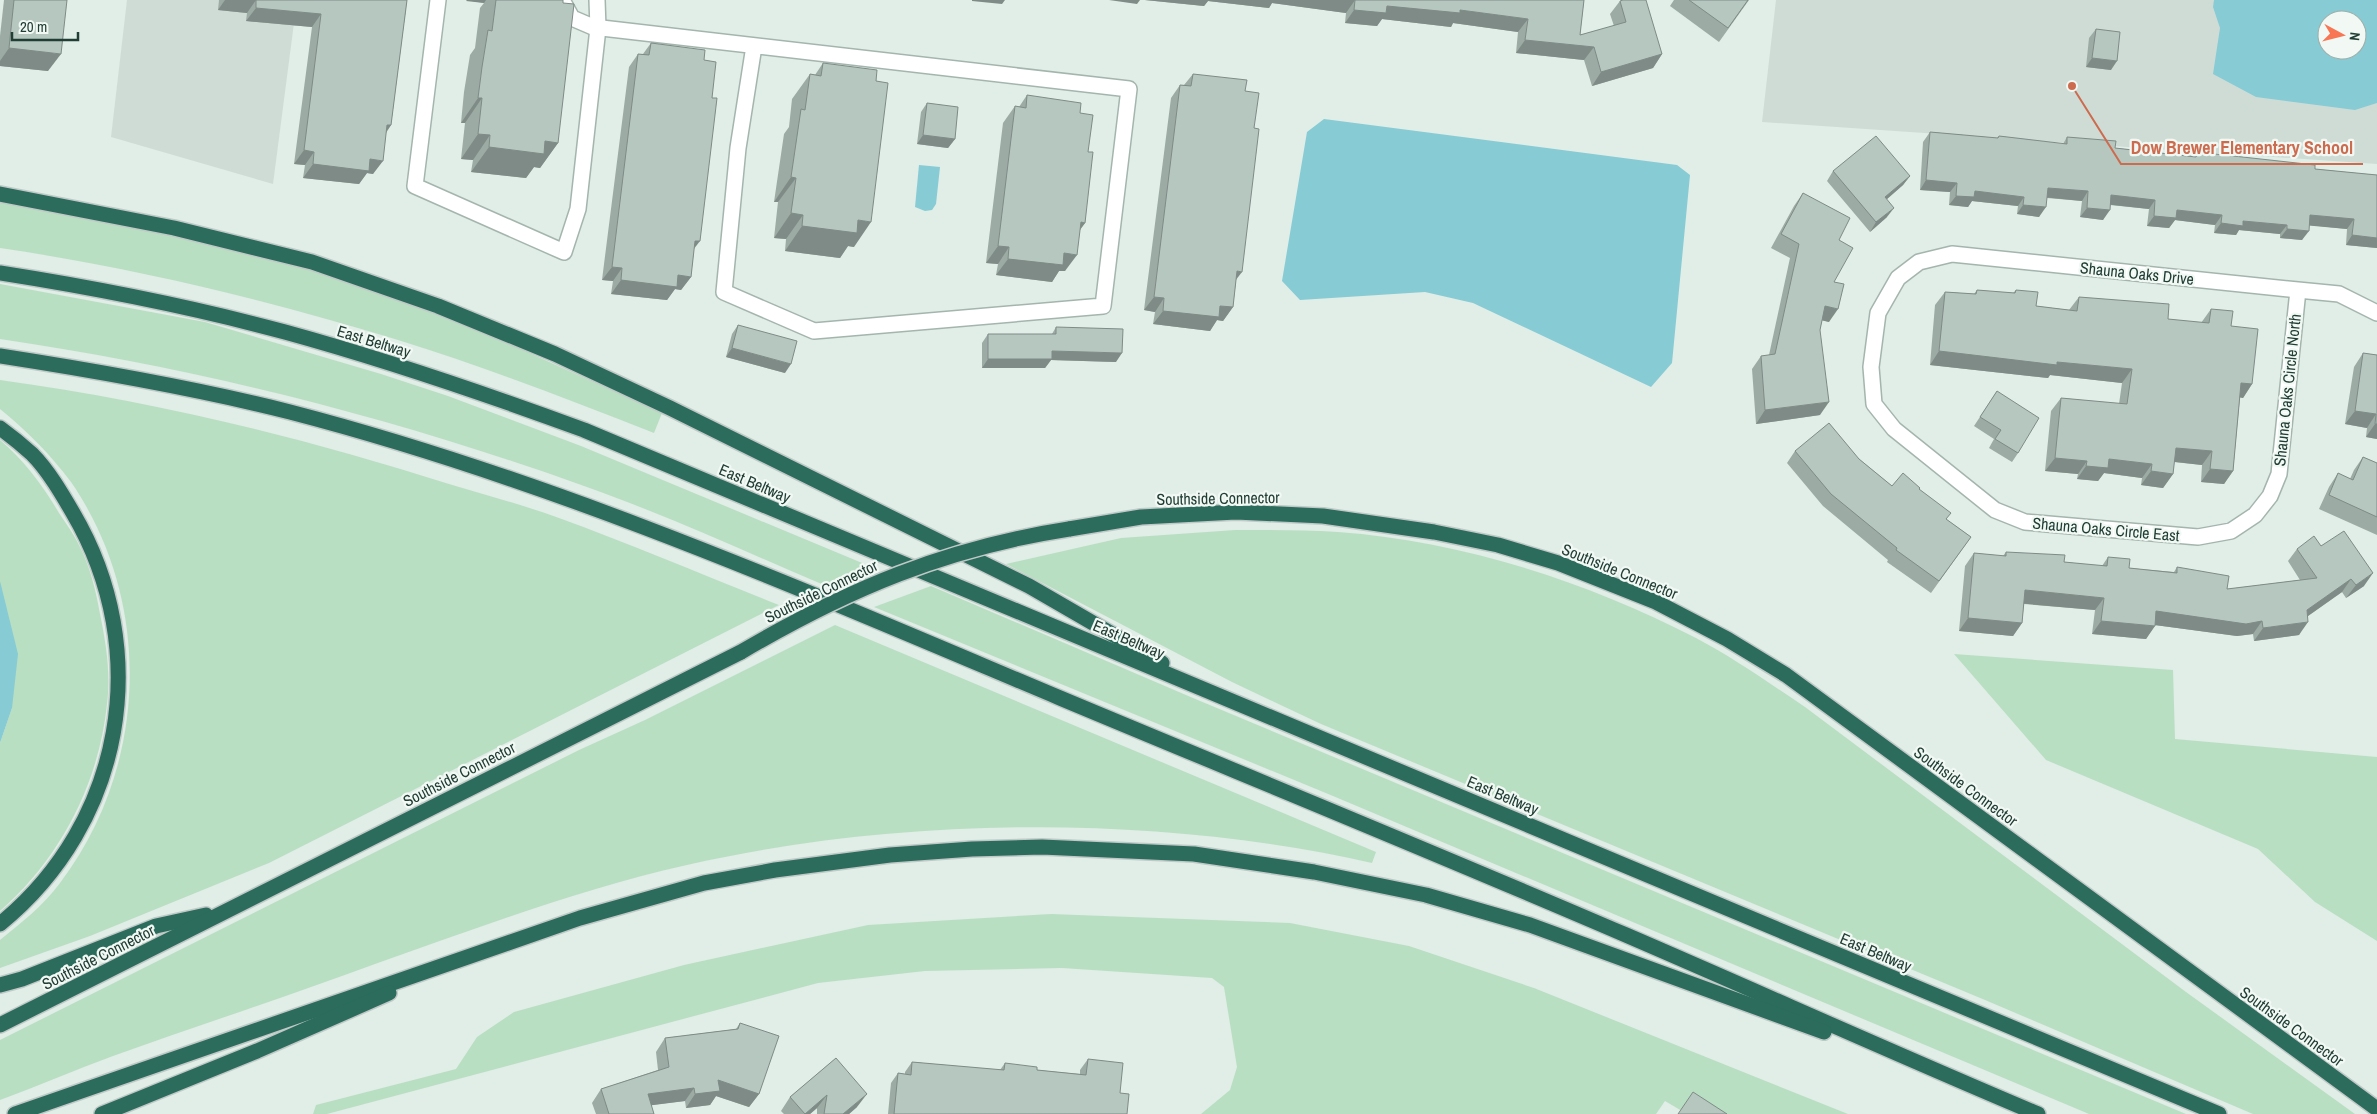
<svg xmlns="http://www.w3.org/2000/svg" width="2377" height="1114" viewBox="0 0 2377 1114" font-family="'Archivo Narrow',sans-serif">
<rect width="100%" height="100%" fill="#e1ede7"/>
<!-- built -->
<g fill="#cfdcd6" fill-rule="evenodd">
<polygon points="127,0 297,0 273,184 111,137"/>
<path d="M1776,0H2377V164L1762,122ZM2327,20H2357V50H2327Z"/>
</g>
<!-- green -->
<g fill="#b9dfc2">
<path d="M0,202L176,236L297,266L353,284L472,327L662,413L654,433C570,400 485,367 398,340C268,300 135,268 0,248Z"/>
<path d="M0,284L205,322L381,374L448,396L581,446L867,565L824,585C744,551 666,515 584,486C395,418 198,368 0,339Z"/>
<path d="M0,380C153,401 302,437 449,484C486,495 523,505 559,518C633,545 706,576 779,605L269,863L90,936L0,968V940C21,923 44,905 60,883C148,767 154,603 71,482C51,455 26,430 0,409Z"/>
<path d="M0,440C24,460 43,486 59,513C66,524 74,534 79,545C90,566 96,591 100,614C106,643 111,674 107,704C99,783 60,859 0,911V743L12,708L0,581Z"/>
<path d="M1235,530C1269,530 1304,530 1338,532C1461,541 1586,581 1696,638C1734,658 1769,683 1805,707L2186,992L2355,1114H2253L1985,1000L1321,724L1232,682L1006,564L1121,538Z"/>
<polygon points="931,586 1193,698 2186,1114 2089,1114 1333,796 874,607"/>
<path d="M835,625L1376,852L1372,863C1157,814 902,816 687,865C580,889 478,928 375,964C288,996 200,1025 113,1056C75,1070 38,1086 0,1100V1040L579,750L645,720Z"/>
<polygon points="1954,654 2173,670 2175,739 2377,757 2377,941 2315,902 2258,849 2046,760"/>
<polygon points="1051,914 1290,923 1409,946 1534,988 1848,1114 1687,1114 1665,1101 1656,1114 1201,1114 1230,1090 1237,1067 1224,987 1212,978 1062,968 925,971 818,983 327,1114 313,1114 316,1105 456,1069 477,1037 514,1012 684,965 868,925"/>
</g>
<!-- water -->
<g fill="#87cbd4" fill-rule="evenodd">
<path d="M2214,0H2377V103L2355,110L2256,97L2213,74L2220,28L2213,7ZM2327,20H2357V50H2327Z"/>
<polygon points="1324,119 1677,165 1690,175 1672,363 1651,387 1473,303 1425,292 1300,300 1282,281 1307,132"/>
<polygon points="919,165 940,167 936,204 932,210 925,211 915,207"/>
<polygon points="0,581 18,654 12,708 0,743"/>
</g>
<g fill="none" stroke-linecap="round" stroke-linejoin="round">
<defs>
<g id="street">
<polyline points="438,0 415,186 564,252 578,209 598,28 597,0"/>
<polyline points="562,0 572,18 593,27 1129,89 1103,306 814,331 724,292 738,148 754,46"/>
<polyline points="2298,290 2279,474 2270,496 2255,515 2231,531 2198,537 2025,522 1995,510 1894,429 1874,404 1871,367 1878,313 1898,278 1919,262 1952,254 2298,290 2339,294 2377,313"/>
</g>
<g id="highway">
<polyline points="0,194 174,228 312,262 438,306 555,354 670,408 1029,586 1162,663"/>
<path d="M0,273C96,288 192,307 285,332C387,360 486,394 584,430L2219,1114"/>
<path d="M0,356C97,371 195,388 290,412C556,481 808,592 1060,698C1249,777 1438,854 1626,935C1763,994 1900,1056 2038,1114"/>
<path d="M0,428C11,436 22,445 32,454C48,470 62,494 73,513C154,651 124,823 0,924"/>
<polyline points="1069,529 1141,517 1236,512 1323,516 1434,532 1498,545 1558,563 1656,602 1727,639 1786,675 2377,1109"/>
<polyline points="0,985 22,979 156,926 206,915"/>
<polyline points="0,1025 741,652"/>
<polyline points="15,1114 580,918 704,883 775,870 890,855 972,849 1042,847 1194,854 1314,872 1426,895 1530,925 1824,1032"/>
<polyline points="102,1114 257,1051 389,993"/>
</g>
</defs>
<!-- street casing -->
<use href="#street" stroke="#a4b5ae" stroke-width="18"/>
<!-- highway casing -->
<use href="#highway" stroke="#c1c9c6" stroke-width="18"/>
<!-- street -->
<use href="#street" stroke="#fff" stroke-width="15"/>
<!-- highway -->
<use href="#highway" stroke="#2b6c5c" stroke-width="15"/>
<defs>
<path id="highway-bridge" d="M741,652C848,589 946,548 1069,529"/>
</defs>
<!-- highway-bridge casing -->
<use href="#highway-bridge" stroke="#c1c9c6" stroke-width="18" stroke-linecap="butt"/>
<!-- highway-bridge -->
<use href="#highway-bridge" stroke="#2b6c5c" stroke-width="15"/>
</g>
<!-- wall -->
<g fill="#9daba5">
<polygon points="4,0 67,0 48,71 0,66 0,36"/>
<polygon points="219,0 407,0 391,125 386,133 373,174 367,173 359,184 303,178 305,165 294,164 312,27 246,21 247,13 218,10"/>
<polygon points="466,0 563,0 558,143 540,168 534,167 526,178 471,172 473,160 461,159 465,123 461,123 464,92 470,55 475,48 480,8 484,3"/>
<polygon points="1145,0 1584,0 1580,35 1614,26 1610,14 1620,1 1662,54 1653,68 1592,86 1584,60 1516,53 1518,32 1453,23 1451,27 1382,19 1377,26 1345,23 1346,13 1272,3 1269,8 1208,1 1204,6"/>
<polygon points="1674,0 1749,0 1719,42 1670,6"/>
<polygon points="2096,29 2111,70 2086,67 2089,38"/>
<polygon points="651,43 704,60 694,249 691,277 681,290 675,289 667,300 611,294 613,281 602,280 629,67 638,54 643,54"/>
<polygon points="823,63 854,247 848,246 840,258 785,251 786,239 774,238 778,202 774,202 784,134 789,127 792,99 810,74 815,75"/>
<polygon points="1193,74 1245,91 1236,280 1233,307 1223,321 1217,320 1210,331 1153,324 1155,312 1144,310 1171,98 1180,85 1184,85"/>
<polygon points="1027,95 1080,113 1088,152 1085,223 1080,230 1065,271 1059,271 1052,282 996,275 998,264 986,263 1003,123 1015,106 1019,107"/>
<polygon points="927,103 955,139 948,148 917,144 921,112"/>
<polygon points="1930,132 1997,138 1999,136 2063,144 2067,137 2115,148 2194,156 2197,152 2315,169 2377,175 2377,248 2346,245 2347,229 2309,225 2302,240 2280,238 2280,234 2239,230 2236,235 2214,233 2215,225 2175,220 2169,228 2147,226 2149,209 2110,205 2103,220 2080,217 2082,201 2047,198 2039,217 2017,214 2018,206 1972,201 1968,207 1949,205 1950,192 1920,190 1923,142"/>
<polygon points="1833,171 1910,176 1903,185 1887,199 1887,217 1870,232 1827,181"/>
<polygon points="1803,193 1839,240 1829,322 1822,320 1820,330 1820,415 1756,424 1752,369 1761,356 1769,355 1790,258 1771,248 1794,206"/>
<polygon points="1977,290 2013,293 2016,290 2036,306 2069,310 2079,297 2168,319 2201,323 2211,309 2231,326 2252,384 2243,398 2240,397 2233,471 2224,484 2201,482 2202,465 2174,462 2173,474 2163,488 2141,485 2142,478 2104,473 2098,481 2077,479 2078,474 2045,471 2051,411 2061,398 2119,404 2122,383 2050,375 2048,378 1930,365 1935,305 1945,292 1974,294"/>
<polygon points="738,325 785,373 726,357 732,334"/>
<polygon points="1056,327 1116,362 1051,360 1045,368 982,368 982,343 988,334 1052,334"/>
<polygon points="2363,353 2377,355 2377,439 2366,437 2367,428 2345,424 2354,367"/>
<polygon points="1997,391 2018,453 2012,462 1989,448 1994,439 1974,426"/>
<polygon points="1795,451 1859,459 1892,486 1919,489 1946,519 1971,537 1931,593 1887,562 1888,560 1823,506 1787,463"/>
<polygon points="2363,457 2377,463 2377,535 2319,509 2329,487 2338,473 2350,479 2354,470"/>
<polygon points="2321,546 2364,586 2346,598 2342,592 2308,616 2299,635 2254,641 2253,634 2237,636 2155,625 2146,639 2092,634 2095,610 2024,604 2022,623 2013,636 1959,631 1965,566 1974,553 2003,556 2006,552 2064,562 2102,566 2108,557 2129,568 2174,572 2177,567 2227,589 2300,580 2288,561 2297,549"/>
<polygon points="740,1023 759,1094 749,1107 716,1096 710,1105 686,1108 685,1101 651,1105 654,1114 596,1114 592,1103 601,1089 658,1070 656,1052 665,1038 736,1029"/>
<polygon points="836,1058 857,1107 849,1114 817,1114 817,1108 810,1114 784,1114 781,1111 790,1097"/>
<polygon points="1088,1059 1120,1093 1127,1114 888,1114 891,1083 898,1073 905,1074 905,1072 912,1062 1000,1070 1005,1063 1037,1070 1080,1074 1080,1070"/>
</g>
<!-- shaded-wall -->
<g fill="#7f8b86">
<polygon points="225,0 256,0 247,13 218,10"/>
<polygon points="467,0 486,0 484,3 466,1"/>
<polygon points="972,0 1005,0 1002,4 972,1"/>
<polygon points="1109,0 1140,0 1137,4"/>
<polygon points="1145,0 1355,0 1346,13 1272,3 1269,8 1208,1 1204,6"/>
<polygon points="1387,6 1460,10 1528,19 1518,32 1453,23 1451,27 1382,19 1377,26 1345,23 1354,10"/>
<polygon points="256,8 321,14 312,27 246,21"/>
<polygon points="1525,40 1594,47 1584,60 1516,53"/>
<polygon points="9,48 61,54 48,71 0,66 0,61"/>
<polygon points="1662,54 1653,68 1592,86 1601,72"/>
<polygon points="2092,58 2117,61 2111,70 2086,67"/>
<polygon points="478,98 482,98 465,123 461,123"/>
<polygon points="387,125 391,125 382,138"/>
<polygon points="478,134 490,135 473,160 461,159"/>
<polygon points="923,135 955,139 948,148 917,144"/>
<polygon points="545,141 558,143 540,168 534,167 526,178 471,172 489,147"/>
<polygon points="304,150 314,152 305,165 294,164"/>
<polygon points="370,159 383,161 373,174 367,173 359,184 303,178 313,164"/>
<polygon points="1910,176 1903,185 1879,206 1885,197"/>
<polygon points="791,177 796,178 778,202 774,202"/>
<polygon points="1926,180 1957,183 1950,192 1920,190"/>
<polygon points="2048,188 2088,191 2082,201 2042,197"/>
<polygon points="1975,191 2024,197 2018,206 1972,201 1968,207 1949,205 1956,196"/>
<polygon points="2111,195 2155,200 2149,209 2104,204"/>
<polygon points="2023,205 2046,207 2039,217 2017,214"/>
<polygon points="1894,208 1887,217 1870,232 1876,222"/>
<polygon points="2087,208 2110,210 2103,220 2080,217"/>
<polygon points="2177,210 2222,215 2215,225 2175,220 2169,228 2147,226 2154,216"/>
<polygon points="791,213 803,215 786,239 774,238"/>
<polygon points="2310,215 2354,219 2347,229 2303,225"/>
<polygon points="858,220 871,222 854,247 848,246 840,258 785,251 802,226"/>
<polygon points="2243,221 2287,225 2280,234 2239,230 2236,235 2214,233 2221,223"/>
<polygon points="1081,222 1085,223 1073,239"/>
<polygon points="2287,229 2309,231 2302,240 2280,238"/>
<polygon points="2352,235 2377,238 2377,248 2346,245"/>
<polygon points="695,241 700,241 690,254"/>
<polygon points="998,246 1009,247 998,264 986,263"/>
<polygon points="1064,253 1077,255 1065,271 1059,271 1052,282 996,275 1008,259"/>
<polygon points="612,267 622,268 613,281 602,280"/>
<polygon points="1237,271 1242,272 1232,285"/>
<polygon points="678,275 691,277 681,290 675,289 667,300 611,294 621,280"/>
<polygon points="1154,297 1164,298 1155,312 1144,310"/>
<polygon points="1220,306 1233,307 1223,321 1217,320 1210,331 1153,324 1163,311"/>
<polygon points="1825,306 1838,309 1829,322 1816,319"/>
<polygon points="732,348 791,364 785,373 726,357"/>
<polygon points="1052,351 1122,353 1116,362 1051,360 1045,368 982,368 988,359"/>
<polygon points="1939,351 2057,362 2132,369 2122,383 2050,375 2048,378 1930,365"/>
<polygon points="2241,383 2252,384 2243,398 2232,396"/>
<polygon points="1829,402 1820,415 1756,424 1765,410"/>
<polygon points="2355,411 2376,414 2367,428 2345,424"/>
<polygon points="2375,424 2377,424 2377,439 2366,437"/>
<polygon points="2176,448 2212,451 2202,465 2167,461"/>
<polygon points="2055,458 2087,461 2078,474 2045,471"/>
<polygon points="2109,459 2152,464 2142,478 2104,473 2098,481 2077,479 2086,466"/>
<polygon points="2210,469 2233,471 2224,484 2201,482"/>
<polygon points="2151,471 2173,474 2163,488 2141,485"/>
<polygon points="2373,573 2364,586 2346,598 2356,585"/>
<polygon points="2351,579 2342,592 2298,623 2307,610"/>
<polygon points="2025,590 2104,598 2095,610 2016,603"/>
<polygon points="2156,611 2262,621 2253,634 2237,636 2147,624"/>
<polygon points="1968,618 2022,623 2013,636 1959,631"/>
<polygon points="2101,621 2155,626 2146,639 2092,634"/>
<polygon points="2308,622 2299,635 2254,641 2263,628"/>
<polygon points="718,1080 759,1094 749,1107 716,1096 710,1105 686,1108 695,1094"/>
<polygon points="694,1088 685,1101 638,1107 648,1094"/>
<polygon points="867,1094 857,1107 849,1114 843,1114"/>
<polygon points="827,1095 817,1108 810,1114 805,1114"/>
</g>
<!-- building -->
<g fill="#b6c7c0" stroke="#7f8b86">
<polygon points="14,0 67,0 61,54 9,48"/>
<polygon points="256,0 407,0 391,125 387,125 383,161 370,159 369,171 313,164 314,152 304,150 321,14 256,8"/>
<polygon points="496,0 563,0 563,3 574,4 558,143 545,141 544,154 489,147 490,135 478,134 482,98 478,98 482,67 488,30 492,31"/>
<polygon points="1355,0 1584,0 1580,35 1626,22 1620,1 1623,0 1646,0 1662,54 1601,72 1594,47 1525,40 1528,19 1460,10 1460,13 1387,6 1386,13 1354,10"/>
<polygon points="1689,0 1748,0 1728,28"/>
<polygon points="2096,29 2120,32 2117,61 2092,58"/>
<polygon points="651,43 705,50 704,60 716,62 712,98 717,98 700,241 695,241 691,277 678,275 677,287 621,280 622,268 612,267 638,54 649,55"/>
<polygon points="823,63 877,70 876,81 888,83 871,222 858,220 857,233 802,226 803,215 791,213 796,178 791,177 801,109 805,110 810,74 821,76"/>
<polygon points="1193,74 1247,80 1245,91 1259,93 1254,128 1259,129 1242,272 1237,271 1233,307 1220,306 1219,317 1163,311 1164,298 1154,297 1180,85 1191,86"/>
<polygon points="1027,95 1081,103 1080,113 1093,115 1088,152 1093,152 1085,223 1081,222 1077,255 1064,253 1063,265 1008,259 1009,247 998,246 1015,106 1026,108"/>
<polygon points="927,103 958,107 955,139 923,135"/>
<polygon points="1930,132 1998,138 1999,136 2067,144 2067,137 2116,141 2115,148 2196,157 2197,152 2315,165 2315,169 2377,175 2377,238 2352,235 2354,219 2310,215 2309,231 2287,229 2287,225 2243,221 2243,226 2221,223 2222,215 2177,210 2176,218 2154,216 2155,200 2111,195 2110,210 2087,208 2088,191 2048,188 2046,207 2023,205 2024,197 1975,191 1974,197 1956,196 1957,183 1926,180"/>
<polygon points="1876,136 1910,176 1885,197 1894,208 1876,222 1833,171"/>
<polygon points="1803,193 1850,218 1839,240 1853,248 1834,282 1844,284 1838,309 1825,306 1820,330 1829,402 1765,410 1761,356 1775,354 1799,244 1781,234"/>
<polygon points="1977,290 2015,293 2016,290 2038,292 2036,306 2077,311 2079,297 2169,304 2168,319 2209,323 2211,309 2233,311 2231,326 2258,329 2252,384 2241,383 2233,471 2210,469 2212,451 2176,448 2173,474 2151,471 2152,464 2109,459 2108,468 2086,466 2087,461 2055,458 2061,398 2127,404 2132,369 2057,362 2057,365 1939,351 1945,292 1976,294"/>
<polygon points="738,325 797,341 791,364 732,348"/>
<polygon points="1056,327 1123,329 1122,353 1052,351 1052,359 988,359 988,334 1056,334"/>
<polygon points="2363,353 2377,355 2377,424 2375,424 2376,414 2355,411"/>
<polygon points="1997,391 2039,418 2018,453 1995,439 2001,430 1980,417"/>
<polygon points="1829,423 1859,459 1892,486 1903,473 1920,488 1919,489 1951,513 1946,519 1971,537 1939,581 1896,550 1897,548 1831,494 1795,451"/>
<polygon points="2363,457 2377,463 2377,517 2329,495 2338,473 2353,480"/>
<polygon points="2344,531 2373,573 2356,585 2351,579 2307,610 2308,622 2263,628 2262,621 2246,624 2156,611 2155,626 2101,621 2104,598 2025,590 2022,623 1968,618 1974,553 2006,556 2006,552 2065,555 2064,562 2107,566 2108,557 2130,559 2129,568 2177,573 2177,567 2229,576 2227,589 2317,578 2297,549 2314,536 2321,546"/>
<polygon points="740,1023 779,1036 759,1094 718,1080 720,1091 695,1094 694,1088 648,1094 654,1114 609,1114 601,1089 669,1067 665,1038 738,1029"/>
<polygon points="836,1058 867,1094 843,1114 824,1114 827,1095 805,1114 790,1097"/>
<polygon points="1088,1059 1123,1063 1120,1093 1129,1094 1127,1114 894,1114 898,1073 911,1075 912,1062 1004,1070 1005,1063 1037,1067 1037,1070 1086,1075"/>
<polygon points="1693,1092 1727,1114 1678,1114"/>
</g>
<g text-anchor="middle" stroke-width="4.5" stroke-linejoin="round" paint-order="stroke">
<!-- street labels -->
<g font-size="16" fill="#213e35" stroke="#f2f9f5">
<text transform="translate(2137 273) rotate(6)" y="6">Shauna Oaks Drive</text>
<text transform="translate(374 341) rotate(17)" y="6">East Beltway</text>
<text transform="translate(2287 390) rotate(-84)" y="6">Shauna Oaks Circle North</text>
<text transform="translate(755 483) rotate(23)" y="6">East Beltway</text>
<text transform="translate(1218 498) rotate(-1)" y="6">Southside Connector</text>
<text transform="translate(2106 529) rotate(5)" y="6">Shauna Oaks Circle East</text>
<text transform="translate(1620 571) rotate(22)" y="6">Southside Connector</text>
<text transform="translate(821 591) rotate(-26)" y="6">Southside Connector</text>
<text transform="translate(1129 639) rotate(23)" y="6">East Beltway</text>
<text transform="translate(459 774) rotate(-27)" y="6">Southside Connector</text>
<text transform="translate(1966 786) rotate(36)" y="6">Southside Connector</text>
<text transform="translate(1503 795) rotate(23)" y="6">East Beltway</text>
<text transform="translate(1876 952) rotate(23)" y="6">East Beltway</text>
<text transform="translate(98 957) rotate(-27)" y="6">Southside Connector</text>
<text transform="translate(2292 1026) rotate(36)" y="6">Southside Connector</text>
</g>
</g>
<!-- callouts -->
<path fill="none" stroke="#cd6b4e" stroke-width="2" d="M2072 86L2121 164H2363"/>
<circle fill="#cd6b4e" stroke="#f2f9f5" stroke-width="2" cx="2072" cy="86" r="5"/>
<g font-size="18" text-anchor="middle" font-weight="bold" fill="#cd6b4e" stroke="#f2f9f5" stroke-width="4.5" stroke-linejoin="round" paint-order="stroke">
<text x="2242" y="154">Dow Brewer Elementary School</text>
</g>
<!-- north arrow -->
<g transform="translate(2342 35) rotate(97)"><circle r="24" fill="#f2f9f5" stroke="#9eaea8"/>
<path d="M0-4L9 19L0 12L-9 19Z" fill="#f87654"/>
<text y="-8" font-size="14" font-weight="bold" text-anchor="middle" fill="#213e35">N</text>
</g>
<!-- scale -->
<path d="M12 32v8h66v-8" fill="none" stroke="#213e35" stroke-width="2.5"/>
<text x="20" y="32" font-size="15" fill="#213e35" stroke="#f2f9f5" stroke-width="4" paint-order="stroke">20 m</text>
</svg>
